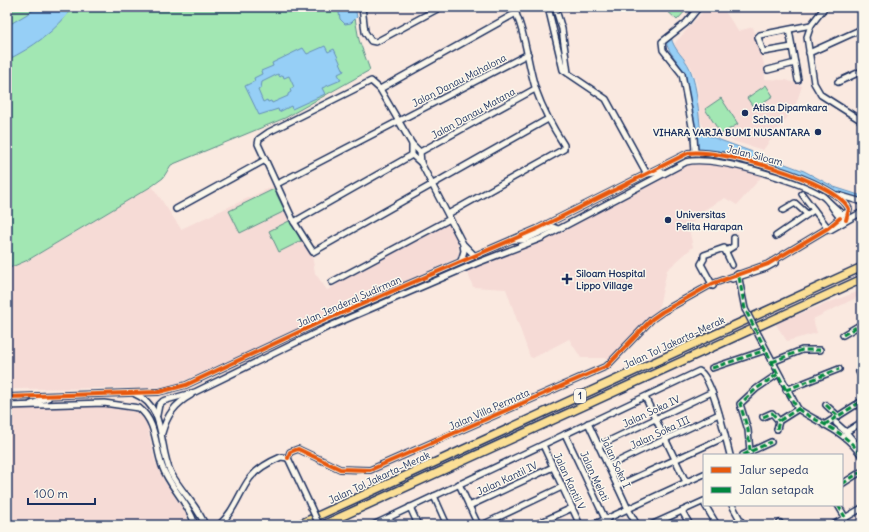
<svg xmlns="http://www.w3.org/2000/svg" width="869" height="532" viewBox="0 0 869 532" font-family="Delius,sans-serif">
<rect width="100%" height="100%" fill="#fae9e0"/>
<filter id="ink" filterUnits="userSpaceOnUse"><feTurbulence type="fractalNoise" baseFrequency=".025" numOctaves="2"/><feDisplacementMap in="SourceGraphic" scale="8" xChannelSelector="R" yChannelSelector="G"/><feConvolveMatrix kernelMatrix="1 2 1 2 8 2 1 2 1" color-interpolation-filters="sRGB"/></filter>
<g filter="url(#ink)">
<!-- built -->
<g fill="#f6dbd6">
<polygon points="707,7 722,7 738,31 753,27 764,64 765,79 786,80 802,86 795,107 763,150 706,133 700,119 697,85 691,67 675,47 675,43"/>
<polygon points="709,163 763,175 737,205 725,198 700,212 702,216 688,225 693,247 667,270 658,311 609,358 581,358 569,339 533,358 530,357 506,289 473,287 467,271 544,240 689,165"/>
<polygon points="276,185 311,250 315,273 327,290 337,285 336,283 449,223 456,230 459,255 455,259 179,383 163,387 142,388 7,389 7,269 28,260 152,186 181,229"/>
<polygon points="862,290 858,297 813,319 817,333 787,341 775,323"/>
<polygon points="96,406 131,408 139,413 146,421 155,461 165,482 186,513 188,525 7,525 7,409"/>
</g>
<!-- green -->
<g fill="#a2e7b3" stroke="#5e8b88">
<polygon points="7,7 353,7 359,40 370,70 285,118 171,165 163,178 152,186 28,260 7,269"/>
<polygon points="663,7 696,7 694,10 689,7 677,20"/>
<polygon points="766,85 773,96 754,108 747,98"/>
<polygon points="721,98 738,124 721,134 705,109"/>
<polygon points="274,189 285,211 240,233 229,211"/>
<polygon points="291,220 301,241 279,252 269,231"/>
</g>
<!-- water -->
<g fill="#96cff6" stroke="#658fb9" fill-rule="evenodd">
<path d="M39,7H73C57,30 32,48 7,60V26Z"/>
<polygon points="338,7 355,7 357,17 351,23 345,24 340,19"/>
<path d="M671,37C674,51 685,57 690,69C698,89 698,112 701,133L804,171L834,187L862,196V201C838,201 806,177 783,169C755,159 725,155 696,151C692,125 691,98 683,73C680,61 668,54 666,41Z"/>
<path d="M325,46L328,52L334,49L344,71L338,74L341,80L322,88L325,94L292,109L291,106L279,112L278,109L259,115L245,86L255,81L254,78L262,74L261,71L273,66L272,63L303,48L307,54ZM278,74L280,77L283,75L284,78L289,76L294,87L290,89L291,92L288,94V96L272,103L271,101L268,102L267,100L263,102L258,90L261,88L262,82Z"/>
</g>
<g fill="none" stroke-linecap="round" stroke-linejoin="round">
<defs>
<g id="minor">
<polyline points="362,7 365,32 371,41 376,42 441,7"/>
<polyline points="548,7 563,70 606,99 647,174 663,172"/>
<polyline points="555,7 562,29 568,73"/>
<polyline points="825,7 811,25 807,37 814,83 821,95 862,121"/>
<polyline points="789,30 798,80"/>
<polyline points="792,47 763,52 758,37 760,35 811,25"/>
<polyline points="809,53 862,29"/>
<polyline points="768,70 795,63"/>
<polyline points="838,82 862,71"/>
<polyline points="380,89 516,13"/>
<polyline points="412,144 412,155 421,163 463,244 475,256"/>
<polyline points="420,152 535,89"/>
<polyline points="695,152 694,137 682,74 663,50 662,42 686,23 699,7"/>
<polyline points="421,163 420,152 412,144 380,89 371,81 269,132 259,139 258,144 294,222 313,252 548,119"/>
<polyline points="277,184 528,54"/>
<polyline points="802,194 828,228"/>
<polyline points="838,195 862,202"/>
<polyline points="829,202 842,214 848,212"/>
<polyline points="176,209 265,160"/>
<polyline points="783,210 795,203 807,214"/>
<path d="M448,214L564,149V145C553,128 543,110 536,90C527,63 526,33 513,7"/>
<polyline points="294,222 412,155"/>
<polyline points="830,230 862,212"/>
<polyline points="776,236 814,210"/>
<polyline points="512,240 524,240 553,227 558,229"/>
<polyline points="726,251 734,246 734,238"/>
<polyline points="461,261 464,251 463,245"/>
<polyline points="738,274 745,309"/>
<polyline points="732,279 766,268 775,263"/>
<polyline points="332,282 450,219"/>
<polyline points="713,286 701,264 704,259 704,255 724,248 732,265"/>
<polyline points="843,335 860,325"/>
<polyline points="759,336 798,409 779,421 777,429"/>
<polyline points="772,362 802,350 820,350"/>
<polyline points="712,368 766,350"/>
<polyline points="859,372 862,377"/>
<polyline points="786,390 839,369"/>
<path d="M135,394C167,407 158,448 171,473C181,492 197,505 205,525"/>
<path d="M7,397L159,392L186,385L316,324L537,229L688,153C718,148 837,181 849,209L846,220"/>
<polyline points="645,397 686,482"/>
<polyline points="31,404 48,398"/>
<polyline points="826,405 838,416"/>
<path d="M7,406L104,403L139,408C157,422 155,447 162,466C170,488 189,503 195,525"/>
<path d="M798,409C823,426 843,429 862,456"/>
<path d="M157,415L159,405L163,401L195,392L328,327L477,263L542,238L686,162C712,155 798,180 821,195C833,202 832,215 846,220"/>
<polyline points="763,417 772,413 779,421"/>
<polyline points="588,423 628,509 637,525"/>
<polyline points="836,423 846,432 862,422"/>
<polyline points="824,425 862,401"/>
<polyline points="846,432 856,444"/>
<path d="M162,433C167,415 175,404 191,395"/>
<polyline points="565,434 608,525"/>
<polyline points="543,445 580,525"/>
<polyline points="598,446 712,392"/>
<polyline points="750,451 748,430 740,404 756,389 778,374"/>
<polyline points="743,455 771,442"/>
<polyline points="288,458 290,452 298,449 340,469 370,470 607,366 652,319 662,312 712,284 768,264 828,228 840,218"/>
<polyline points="288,458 310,505"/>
<polyline points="608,466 719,414"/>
<polyline points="459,484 478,525"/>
<polyline points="842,484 862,471"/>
<polyline points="617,486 725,437"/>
<polyline points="434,496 447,525"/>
<polyline points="705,505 717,525"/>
<polyline points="732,505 743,525"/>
<polyline points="838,505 845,517"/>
<polyline points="469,506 553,467"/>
<polyline points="410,507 418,525"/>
<polyline points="682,511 690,525"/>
<polyline points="780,523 781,525"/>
<path d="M219,525C234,512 239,493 250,478C258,468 269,462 281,457L288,458"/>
<path d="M373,525L699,371C712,376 726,440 730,455"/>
<polyline points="482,525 562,487"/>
<polyline points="535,525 572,508"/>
<polyline points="593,525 704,474"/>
<polyline points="651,525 704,501"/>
<polyline points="833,525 862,508"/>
</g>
<g id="highway">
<polyline points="298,525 862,267"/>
<polyline points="323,525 862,279"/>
</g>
</defs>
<!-- minor casing -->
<use href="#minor" stroke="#1b2f5e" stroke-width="8"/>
<!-- highway casing -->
<use href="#highway" stroke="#1b2f5e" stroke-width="10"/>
<!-- minor -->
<use href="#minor" stroke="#fbf7ec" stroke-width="5"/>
<!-- highway -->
<use href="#highway" stroke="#fbdf96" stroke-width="7"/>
<defs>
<g id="minor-bridge">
<polyline points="745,309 759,336"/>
<polyline points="310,505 319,525"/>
</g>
</defs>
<!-- minor-bridge casing -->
<use href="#minor-bridge" stroke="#1b2f5e" stroke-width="8" stroke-linecap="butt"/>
<!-- minor-bridge -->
<use href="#minor-bridge" stroke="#fbf7ec" stroke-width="5"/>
<!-- quiet -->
<g stroke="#00873e" stroke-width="3" stroke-dasharray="6 3" stroke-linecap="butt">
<polyline points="739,277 745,309 786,390 798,409 779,421 777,429"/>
<polyline points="843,335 860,325"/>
<polyline points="772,362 802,350 820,350"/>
<polyline points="712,368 766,350"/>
<polyline points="859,372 862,377"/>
<polyline points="786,390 839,369"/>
<polyline points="826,405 838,416"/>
<path d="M798,409C823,426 843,429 862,456"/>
<polyline points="763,417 772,413 779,421"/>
<polyline points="824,425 862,401"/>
<polyline points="750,451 748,430 740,404 756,389 778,374"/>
<polyline points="743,455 771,442"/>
<polyline points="842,484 862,471"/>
<polyline points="838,505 845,517"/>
</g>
<defs>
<g id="cycleway">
<path d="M7,397L159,392L186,385L316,324L537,229L688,153C718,148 837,181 849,209L846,220"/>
<polyline points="288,458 290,452 298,449 340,469 370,470 607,366 652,319 662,312 712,284 768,264 828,228 840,218"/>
</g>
</defs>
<!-- cycleway casing -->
<use href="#cycleway" stroke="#fbf7ec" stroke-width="6"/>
<!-- cycleway -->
<use href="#cycleway" stroke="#e8590c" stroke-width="4"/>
</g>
</g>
<!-- markers -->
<g fill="#1b2f5e" stroke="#fbf7ec" stroke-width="1.5">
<circle cx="745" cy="113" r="4"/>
<circle cx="818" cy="132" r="4"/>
<circle cx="668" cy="220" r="4"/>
<path d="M565 273h4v4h4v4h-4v4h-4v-4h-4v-4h4z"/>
</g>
<g text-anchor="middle" stroke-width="3" stroke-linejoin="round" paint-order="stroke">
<!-- shield labels -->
<rect fill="#fbf7ec" stroke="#5e6b89" stroke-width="1" x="574" y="389" width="12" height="14" rx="3"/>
<g font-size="9" font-weight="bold" fill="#1b2f5e">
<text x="580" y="399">1</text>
</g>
<!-- street labels -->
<g font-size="10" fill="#1b2f5e" stroke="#fbf7ec">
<text transform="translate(459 80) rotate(-27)" y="4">Jalan Danau Mahalona</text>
<text transform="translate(473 113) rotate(-29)" y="4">Jalan Danau Matana</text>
<text transform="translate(755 155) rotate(14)" y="4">Jalan Siloam</text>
<text transform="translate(349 301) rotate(-24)" y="4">Jalan Jenderal Sudirman</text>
<text transform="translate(674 342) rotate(-25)" y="4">Jalan Tol Jakarta–Merak</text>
<text transform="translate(489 409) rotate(-24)" y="4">Jalan Villa Permata</text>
<text transform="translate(651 411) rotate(-25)" y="4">Jalan Soka IV</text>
<text transform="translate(660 432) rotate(-25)" y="4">Jalan Soka III</text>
<text transform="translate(616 462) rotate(65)" y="4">Jalan Soka I</text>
<text transform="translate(595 476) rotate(65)" y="4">Jalan Melati</text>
<text transform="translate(379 477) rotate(-25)" y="4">Jalan Tol Jakarta–Merak</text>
<text transform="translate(507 478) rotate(-25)" y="4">Jalan Kantil IV</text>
<text transform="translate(570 481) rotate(65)" y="4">Jalan Kantil V</text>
</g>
<!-- poi labels -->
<g font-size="10" font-weight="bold" fill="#1b2f5e" stroke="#fbf7ec" text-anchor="start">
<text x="753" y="111">Atisa Dipamkara<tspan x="753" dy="12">School</tspan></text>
<text x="810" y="136" text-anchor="end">VIHARA VARJA BUMI NUSANTARA</text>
<text x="676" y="218">Universitas<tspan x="676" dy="12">Pelita Harapan</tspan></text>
<text x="576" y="277">Siloam Hospital<tspan x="576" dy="12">Lippo Village</tspan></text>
</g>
</g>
<!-- margin -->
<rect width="869" height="532" fill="none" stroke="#fbf7ec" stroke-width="24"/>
<rect x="12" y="12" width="845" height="508" fill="none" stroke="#1b2f5e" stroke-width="1.5" filter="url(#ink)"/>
<!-- legend -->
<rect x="703" y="454" width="140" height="52" fill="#fbf7ec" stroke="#a1a7b3"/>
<rect x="711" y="467" width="20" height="6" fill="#e8590c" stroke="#a1a7b3"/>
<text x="739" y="474" font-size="12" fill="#1b2f5e">Jalur sepeda</text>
<rect x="711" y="487" width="20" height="6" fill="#00873e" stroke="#a1a7b3"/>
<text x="739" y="494" font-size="12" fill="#1b2f5e">Jalan setapak</text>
<!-- scale -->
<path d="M28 498v6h67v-6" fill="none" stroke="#1b2f5e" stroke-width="2"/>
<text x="34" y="498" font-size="12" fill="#1b2f5e" stroke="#fbf7ec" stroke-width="3" paint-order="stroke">100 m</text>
</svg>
